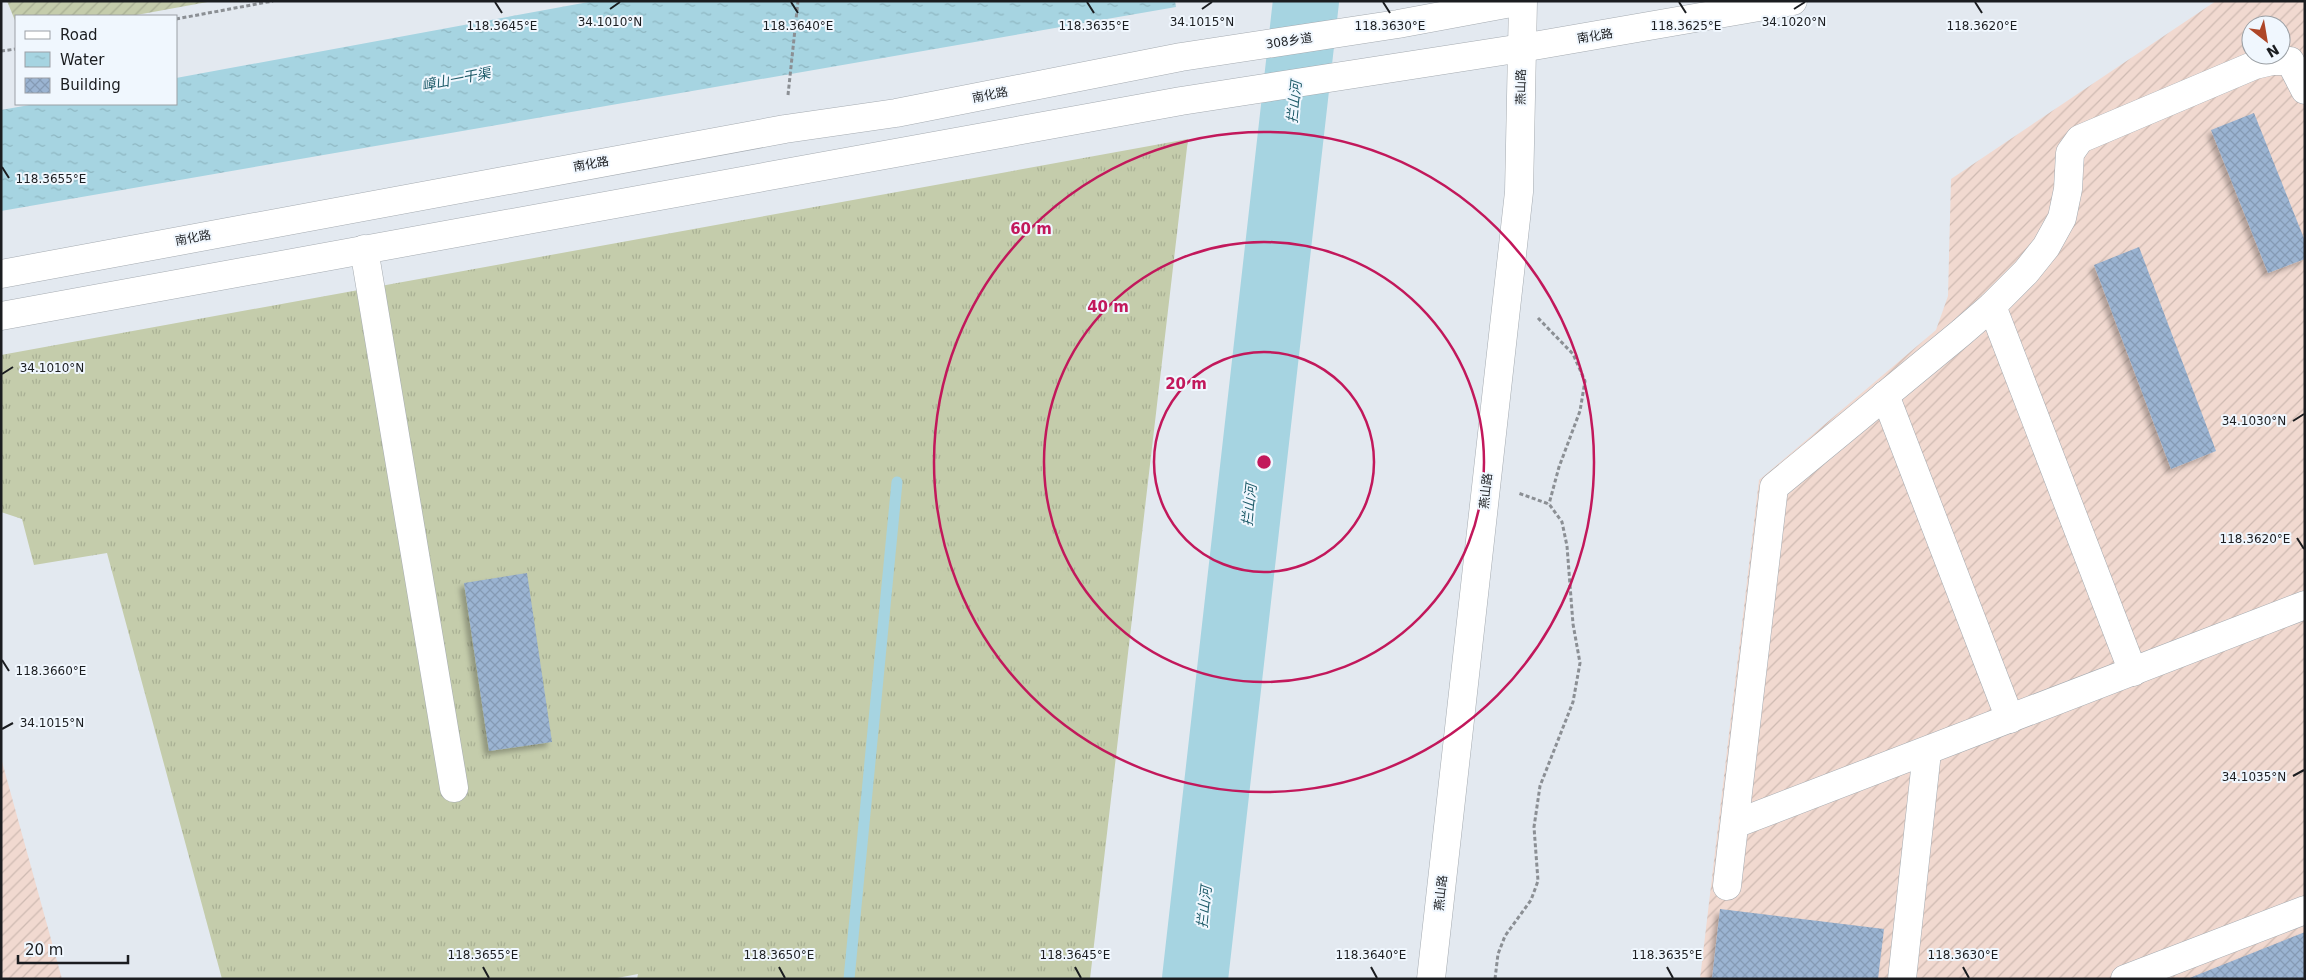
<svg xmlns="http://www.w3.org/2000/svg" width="2306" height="980" viewBox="0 0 2306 980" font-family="'DejaVu Sans','Noto Sans SC',sans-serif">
<defs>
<pattern id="industrial-furrows" width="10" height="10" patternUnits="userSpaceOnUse" patternTransform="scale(1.25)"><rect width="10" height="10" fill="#f1d9d0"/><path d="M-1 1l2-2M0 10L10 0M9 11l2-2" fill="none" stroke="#cebab2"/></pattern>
<pattern id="grass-tufts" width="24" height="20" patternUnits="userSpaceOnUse" patternTransform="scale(1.25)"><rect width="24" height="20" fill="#c4ccab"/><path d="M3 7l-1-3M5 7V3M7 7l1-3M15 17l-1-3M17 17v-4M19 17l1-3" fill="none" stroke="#a8af93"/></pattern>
<pattern id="garden-furrows" width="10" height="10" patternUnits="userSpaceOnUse" patternTransform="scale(1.25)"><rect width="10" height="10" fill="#c4ccab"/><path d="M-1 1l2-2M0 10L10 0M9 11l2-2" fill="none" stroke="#a8af93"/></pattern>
<pattern id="water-ripples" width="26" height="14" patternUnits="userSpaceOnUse" patternTransform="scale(1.25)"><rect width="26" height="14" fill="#a6d4e1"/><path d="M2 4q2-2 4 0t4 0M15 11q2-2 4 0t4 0" fill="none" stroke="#8eb6c1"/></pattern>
<pattern id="building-cross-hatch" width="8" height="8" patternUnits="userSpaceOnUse" patternTransform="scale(1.25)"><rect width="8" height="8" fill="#9bb4d2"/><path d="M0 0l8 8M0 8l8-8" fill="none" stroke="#859ab4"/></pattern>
<filter id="shadow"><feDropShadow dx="-4.5" dy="4.5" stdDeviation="2.5" flood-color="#0004"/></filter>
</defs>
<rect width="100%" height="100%" fill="#e3e9f0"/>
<!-- industrial -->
<g fill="url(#industrial-furrows)" fill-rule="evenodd">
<path d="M2216,1H2305V979H1700L1759,480L1936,330L1948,296L1951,179ZM2251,25H2281V55H2251Z"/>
<polygon points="1,758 62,979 1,979"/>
</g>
<!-- grass -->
<polygon fill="url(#grass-tufts)" points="1188,139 1090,979 637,979 638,974 612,979 222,979 107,553 34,565 22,519 1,512 1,355"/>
<!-- garden -->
<polygon fill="url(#garden-furrows)" points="7,1 213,1 131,16 16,16 16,23"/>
<!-- water -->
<polygon fill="url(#water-ripples)" points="594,1 1175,1 1176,7 1,211 1,110 35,104 176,104 176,78"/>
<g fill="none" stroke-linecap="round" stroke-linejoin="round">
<!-- stream -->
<polyline stroke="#a6d4e1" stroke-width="11" points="849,979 897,482"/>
<!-- river -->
<polyline stroke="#a6d4e1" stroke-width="66" points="1195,979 1306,1"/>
</g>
<!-- building -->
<g fill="url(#building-cross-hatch)" filter="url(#shadow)">
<polygon points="2254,113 2305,241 2305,259 2268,273 2211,130"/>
<polygon points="2139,247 2216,451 2171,469 2094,265"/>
<polygon points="527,573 552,742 489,751 464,583"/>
<polygon points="1720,909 1884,929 1878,979 1712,979"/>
<polygon points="2305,932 2305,979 2187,979"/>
</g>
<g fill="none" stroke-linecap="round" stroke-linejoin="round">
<defs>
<g id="minor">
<polyline points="364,249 454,788"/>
<polyline points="1992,306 2133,672"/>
<polyline points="1885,395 2010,719"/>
<polyline points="1735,824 2305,605"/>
<polyline points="1727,886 1774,487 1962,332 1992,306 2026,272 2046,247 2062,218 2068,189 2070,153 2080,139 2255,65 2272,61 2290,61 2305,90"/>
<polyline points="1431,979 1519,192 1523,1"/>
<polyline points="1902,979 1927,752"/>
<polyline points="2125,979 2305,910"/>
</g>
<g id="major">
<polyline points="1,274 785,129 896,113 1181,57 1398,24 1522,1"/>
<polyline points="1,316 1181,101 1522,48 1793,1"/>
</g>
</defs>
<!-- minor casing -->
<use href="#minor" stroke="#a5abb1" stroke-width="29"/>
<!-- major casing -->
<use href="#major" stroke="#a5abb1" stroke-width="29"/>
<!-- path -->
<g stroke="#8b8f94" stroke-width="3" stroke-dasharray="4 2.5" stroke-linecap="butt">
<polyline points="176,19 273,1"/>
<polyline points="1,51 16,49"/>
<polyline points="788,95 798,1"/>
<polyline points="1538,318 1573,354 1585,381 1580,411 1559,467 1549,504"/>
<polyline points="1495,979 1498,954 1505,936 1531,900 1538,881 1534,827 1540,786 1573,702 1580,663 1573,624 1567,546 1562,522 1549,504 1518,493"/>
</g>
<!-- minor -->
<use href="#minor" stroke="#fff" stroke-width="28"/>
<!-- major -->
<use href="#major" stroke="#fff" stroke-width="28"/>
</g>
<!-- ticks -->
<path fill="none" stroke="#1b1d20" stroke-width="2" d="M495,2L502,13M791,2L798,13M1087,2L1094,13M1383,2L1390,13M1679,2L1686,13M1975,2L1982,13M610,9L620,2M1202,9L1212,2M1794,9L1805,2M2,167L9,178M2,374L13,367M2293,421L2304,414M2297,538L2304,549M2,660L9,671M2,729L13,723M2293,776L2304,770M483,967L489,978M779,967L785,978M1075,967L1081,978M1371,967L1377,978M1667,967L1673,978M1963,967L1969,978"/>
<!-- distance rings -->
<g fill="none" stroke="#c2185b" stroke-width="2.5">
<circle cx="1264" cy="462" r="110"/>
<circle cx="1264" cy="462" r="220"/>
<circle cx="1264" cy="462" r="330"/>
</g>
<g text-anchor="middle" stroke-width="4" stroke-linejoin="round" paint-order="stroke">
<!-- street labels -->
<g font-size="12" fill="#1b1d20" stroke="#f0f7fe">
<text transform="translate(1595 36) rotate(-9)" y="4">南化路</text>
<text transform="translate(1289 41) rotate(-9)" y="4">308乡道</text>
<text transform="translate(1521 87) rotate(-89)" y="4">燕山路</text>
<text transform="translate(990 95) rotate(-11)" y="4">南化路</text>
<text transform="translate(591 164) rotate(-10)" y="4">南化路</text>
<text transform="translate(193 238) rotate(-11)" y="4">南化路</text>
<text transform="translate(1486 491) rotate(-84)" y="4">燕山路</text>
<text transform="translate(1441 893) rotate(-84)" y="4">燕山路</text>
</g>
<!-- water labels -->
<g font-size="14" font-style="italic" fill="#1f5c6a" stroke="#f0f7fe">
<text transform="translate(456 79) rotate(-11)" y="5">嶂山一干渠</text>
<text transform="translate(1294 102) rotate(-84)" y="5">拦山河</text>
<text transform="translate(1249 505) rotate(-84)" y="5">拦山河</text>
<text transform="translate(1204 907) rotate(-84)" y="5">拦山河</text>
</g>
</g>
<g font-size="12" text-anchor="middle" fill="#1b1d20" stroke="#f0f7fe" stroke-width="4" stroke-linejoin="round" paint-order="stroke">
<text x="610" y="26">34.1010°N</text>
<text x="1202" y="26">34.1015°N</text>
<text x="1794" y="26">34.1020°N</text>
<text x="502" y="30">118.3645°E</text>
<text x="798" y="30">118.3640°E</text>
<text x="1094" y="30">118.3635°E</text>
<text x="1390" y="30">118.3630°E</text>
<text x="1686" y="30">118.3625°E</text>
<text x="1982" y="30">118.3620°E</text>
<text x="51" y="183">118.3655°E</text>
<text x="52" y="372">34.1010°N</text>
<text x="2254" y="425">34.1030°N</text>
<text x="2255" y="543">118.3620°E</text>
<text x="51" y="675">118.3660°E</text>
<text x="52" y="727">34.1015°N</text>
<text x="2254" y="781">34.1035°N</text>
<text x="483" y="959">118.3655°E</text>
<text x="779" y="959">118.3650°E</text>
<text x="1075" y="959">118.3645°E</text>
<text x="1371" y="959">118.3640°E</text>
<text x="1667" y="959">118.3635°E</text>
<text x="1963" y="959">118.3630°E</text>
</g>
<circle cx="1264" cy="462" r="8" fill="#c2185b" stroke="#f0f7fe" stroke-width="2.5"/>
<g font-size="15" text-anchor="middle" font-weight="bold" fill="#c2185b" stroke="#f0f7fe" stroke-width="4" stroke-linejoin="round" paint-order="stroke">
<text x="1031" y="234">60 m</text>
<text x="1108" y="312">40 m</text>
<text x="1186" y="389">20 m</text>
</g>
<!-- border -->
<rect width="2306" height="980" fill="none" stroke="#1b1d20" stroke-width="5"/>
<!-- legend -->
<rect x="15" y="15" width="162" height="90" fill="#f0f7fe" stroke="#9ba0a5"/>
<rect x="25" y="31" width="25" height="8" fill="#ffffff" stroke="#9ba0a5"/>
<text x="60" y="40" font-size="15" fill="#1b1d20">Road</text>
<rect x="25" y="52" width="25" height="15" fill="url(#water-ripples)" stroke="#9ba0a5"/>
<text x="60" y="65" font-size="15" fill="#1b1d20">Water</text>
<rect x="25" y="78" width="25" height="15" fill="url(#building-cross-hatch)" stroke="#9ba0a5"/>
<text x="60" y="90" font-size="15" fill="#1b1d20">Building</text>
<!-- north arrow -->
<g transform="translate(2266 40) rotate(149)"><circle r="24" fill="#f0f7fe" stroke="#9ba0a5"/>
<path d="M0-4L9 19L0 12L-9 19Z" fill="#ae4627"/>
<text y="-8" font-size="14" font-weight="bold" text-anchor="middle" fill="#1b1d20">N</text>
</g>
<!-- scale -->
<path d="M18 955v8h110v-8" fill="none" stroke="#1b1d20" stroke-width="2.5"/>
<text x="25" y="955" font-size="15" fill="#1b1d20" stroke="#f0f7fe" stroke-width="4" paint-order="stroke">20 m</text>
</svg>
